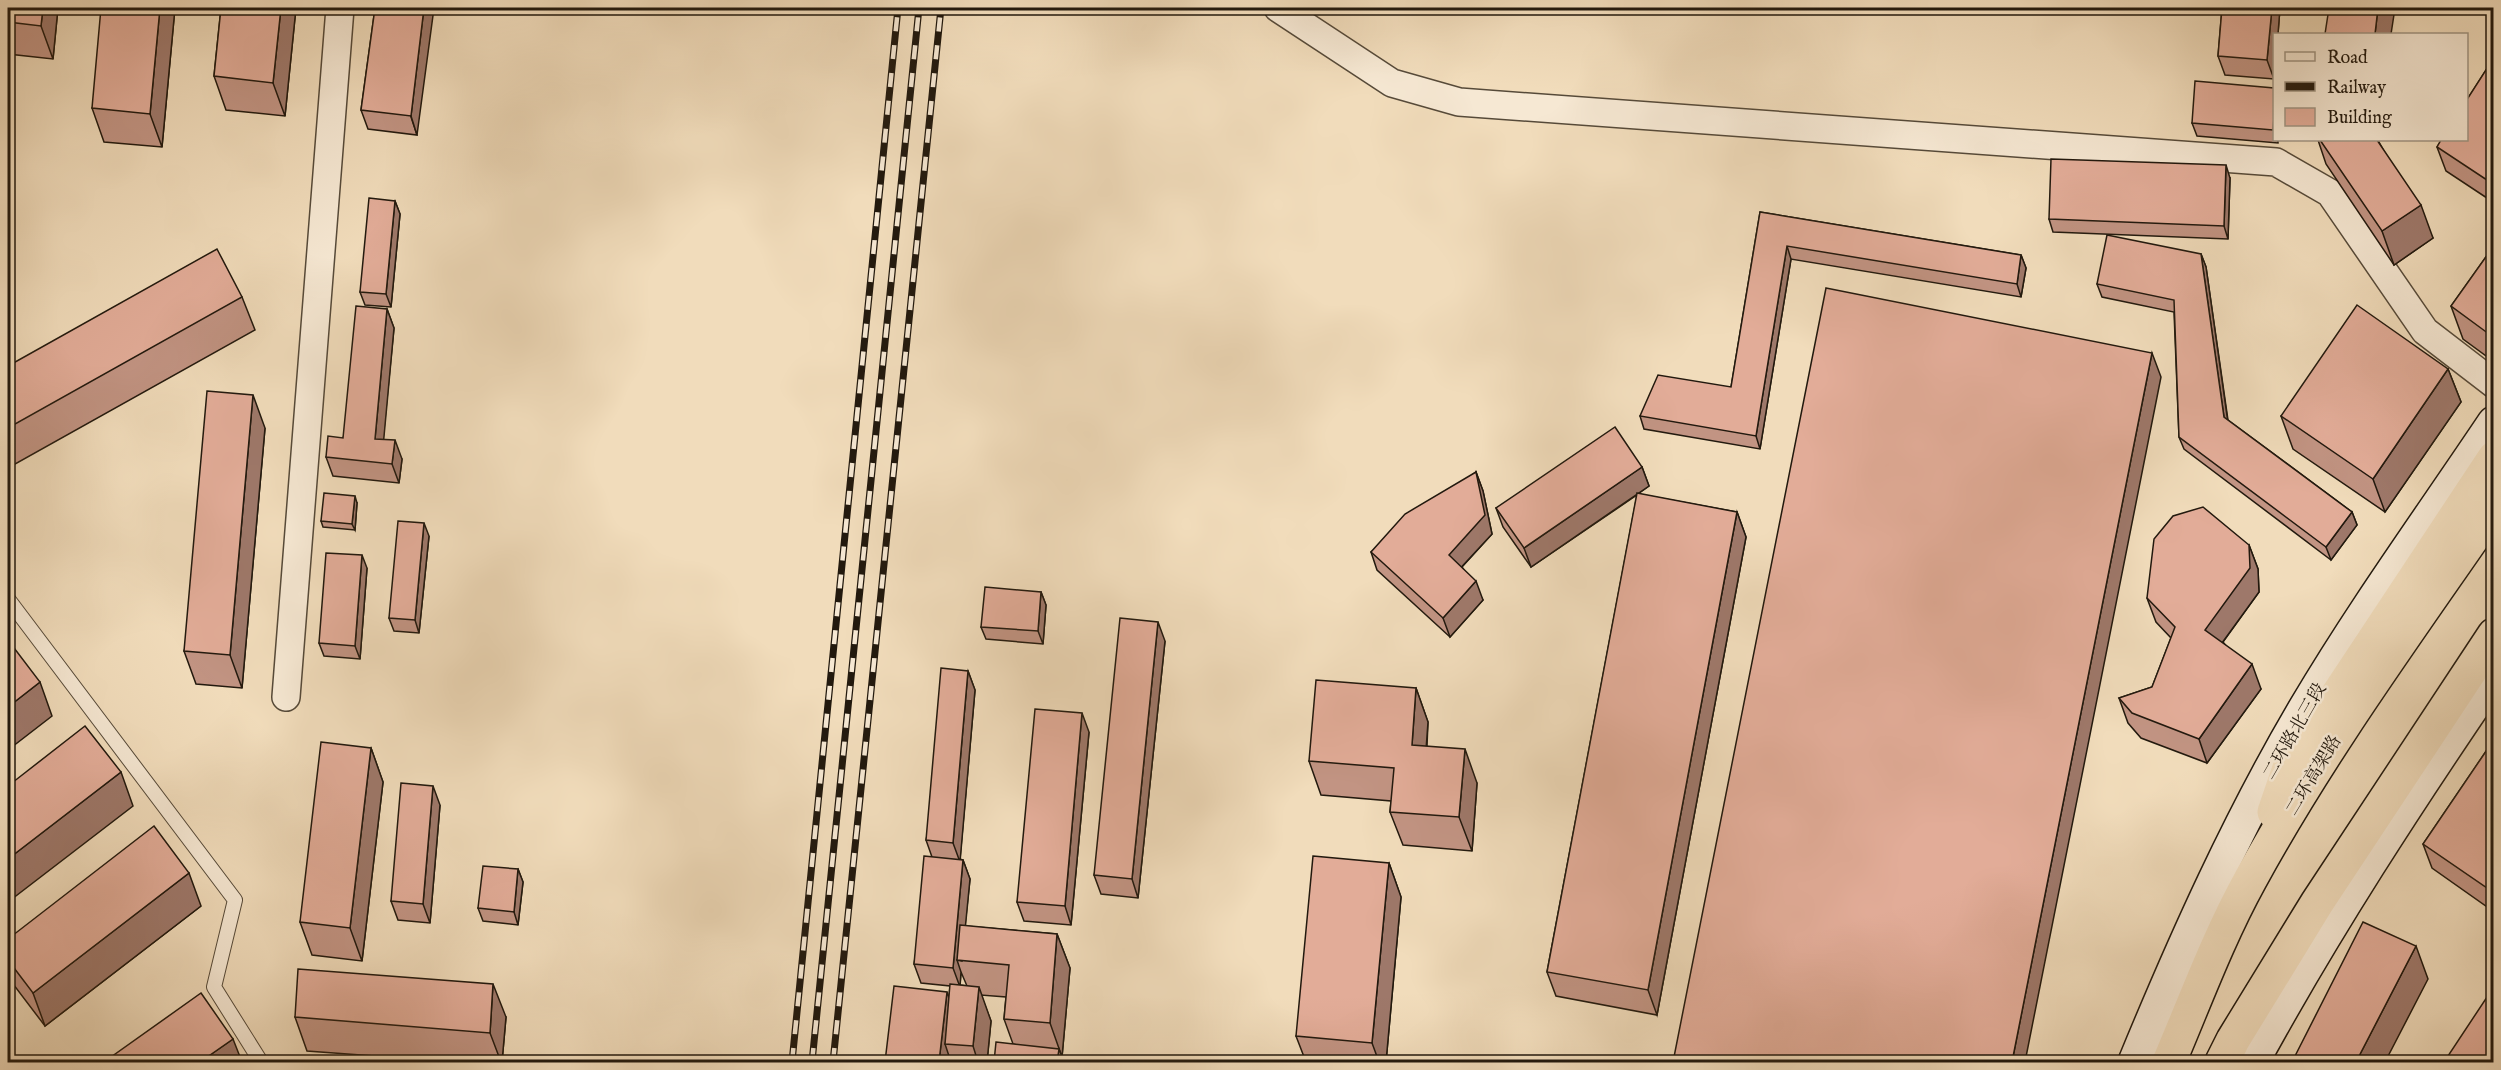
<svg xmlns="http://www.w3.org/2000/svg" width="2501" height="1070" viewBox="0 0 2501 1070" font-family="'IM FELL English','Noto Serif SC',serif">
<rect width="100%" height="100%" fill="#f1dcbb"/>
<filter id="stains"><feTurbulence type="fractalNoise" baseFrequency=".00333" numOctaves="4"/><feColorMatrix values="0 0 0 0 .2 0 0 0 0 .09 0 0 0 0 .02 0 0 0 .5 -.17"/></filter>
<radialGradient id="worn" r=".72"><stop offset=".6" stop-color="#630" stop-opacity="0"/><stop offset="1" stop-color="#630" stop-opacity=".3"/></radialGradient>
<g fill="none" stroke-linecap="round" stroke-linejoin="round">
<defs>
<polyline id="service" points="8,599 235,900 214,987 261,1062"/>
<g id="minor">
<polyline points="1278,8 1392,83 1459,102 2276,162 2330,193 2425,331 2494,384"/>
<polyline points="286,697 340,8"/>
</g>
<g id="secondary">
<path d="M2135,1062C2185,941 2239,820 2306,707C2364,609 2431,517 2494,423"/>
<path d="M2252,1062C2325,928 2408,801 2494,675"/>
</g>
<g id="trunk">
<polyline points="2274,812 2289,768 2494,458"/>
<path d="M2169,1062C2195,1001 2218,938 2250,880C2321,750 2410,629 2494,507"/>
<polyline points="2222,1062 2233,1040 2317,903 2494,635"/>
</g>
</defs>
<!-- service casing -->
<use href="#service" stroke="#564a39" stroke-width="16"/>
<!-- minor casing -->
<use href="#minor" stroke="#564a39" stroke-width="30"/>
<!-- secondary casing -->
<use href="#secondary" stroke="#22190e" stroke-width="36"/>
<!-- trunk casing -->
<use href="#trunk" stroke="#22190e" stroke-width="36"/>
<!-- service -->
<use href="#service" stroke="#f6e8d3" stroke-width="14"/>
<!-- minor -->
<use href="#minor" stroke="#f6e8d3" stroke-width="27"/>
<!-- secondary -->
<use href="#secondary" stroke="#f6e8d3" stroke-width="33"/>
<!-- trunk -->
<use href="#trunk" stroke="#f1dcbb" stroke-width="33"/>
<defs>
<g id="rail">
<polyline points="792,1062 898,8"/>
<polyline points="812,1062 919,8"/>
<polyline points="833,1062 941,8"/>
</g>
</defs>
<!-- rail casing -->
<use href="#rail" stroke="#22190e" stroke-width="7"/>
<!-- rail -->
<use href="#rail" stroke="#f6e8d3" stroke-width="4.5" stroke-dasharray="14" stroke-linecap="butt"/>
</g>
<!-- wall -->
<g fill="#c29483" stroke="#22190e" stroke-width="1.5" fill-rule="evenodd">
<polygon points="8,8 58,8 53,59 8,54"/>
<polygon points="175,8 162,147 104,142 92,108"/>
<polygon points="221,8 296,8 285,116 226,110 214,76"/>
<polygon points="375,8 417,135 368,129 361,110"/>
<polygon points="2222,8 2280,8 2278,34 2274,34 2274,79 2225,75 2218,56"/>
<polygon points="2493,59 2493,202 2446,171 2437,147"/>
<polygon points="2274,88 2274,140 2278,140 2278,143 2197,136 2192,123"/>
<polygon points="2318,140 2379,140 2379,142 2433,238 2394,265 2326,164"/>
<polygon points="2230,178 2228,239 2053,232 2049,219"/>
<polygon points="395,201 400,214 391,307 365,305 360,292"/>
<polygon points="1760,212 2021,255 2026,268 2021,297 1791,259 1760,449 1644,429 1640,416 1731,387"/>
<polygon points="2493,247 2493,361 2463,339 2451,306"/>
<polygon points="2201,254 2206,267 2228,420 2352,512 2357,525 2331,560 2184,449 2179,437 2174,312 2102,297 2097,284"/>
<polygon points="242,297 255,330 8,468 8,366"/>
<polygon points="387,309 394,328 383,440 402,459 399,483 333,476 326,457 343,438"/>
<polygon points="2448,369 2461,402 2385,512 2293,449 2281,416"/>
<polygon points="265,428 242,688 196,684 184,651"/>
<polygon points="1642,467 1649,486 1638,494 1737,512 1746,537 1657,1015 1556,996 1547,972 1637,495 1531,567 1503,527 1496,508"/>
<polygon points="1476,472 1483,491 1492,534 1462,567 1483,600 1450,637 1377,570 1371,552"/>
<polygon points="357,503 355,530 323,527 321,521"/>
<polygon points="429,536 419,633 394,631 389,618"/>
<polygon points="2249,545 2258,569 2259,592 2223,642 2261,689 2207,763 2141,738 2128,723 2119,698 2152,687 2171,638 2156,622 2147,598"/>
<polygon points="367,568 360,659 324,656 319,643"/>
<polygon points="1041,592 1046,605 1043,644 986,639 981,627"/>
<polygon points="1165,641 1138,898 1101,894 1094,875"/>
<path d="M968,671L975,690L960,859L963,860L970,879L965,926L1057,934L1070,968L1062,1057L1013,1044L1004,1019L1006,997L981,995L991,1021L987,1062H952L949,1056L948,1062H885L949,998L950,986L921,983L914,964L932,857L926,840ZM961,972L967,986L960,985Z"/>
<polygon points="1416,688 1428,722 1427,746 1477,783 1472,851 1403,845 1390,812 1391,801 1321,795 1309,761"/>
<polygon points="1089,732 1071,925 1024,921 1017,902"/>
<polygon points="2493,741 2493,911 2432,868 2423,844"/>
<polygon points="371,748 383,782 362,961 312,955 300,922"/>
<polygon points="440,805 430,923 398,920 391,901"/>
<polygon points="1389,863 1401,897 1386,1062 1306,1062 1296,1036"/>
<polygon points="518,869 523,882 518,925 483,921 478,908"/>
<polygon points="201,906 45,1026 10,980 8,974 8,939"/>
<polygon points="295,1017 506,1017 502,1062 456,1062 307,1051"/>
</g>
<!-- shaded-wall -->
<g fill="#9e786a" stroke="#22190e" stroke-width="1.5">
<polygon points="43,8 58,8 53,59 41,26"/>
<polygon points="160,8 175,8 162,147 150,114"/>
<polygon points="281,8 296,8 285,116 273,83"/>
<polygon points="424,8 434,8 417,135 411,116"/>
<polygon points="2272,8 2280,8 2278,34 2274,34 2274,79 2267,60"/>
<polygon points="2378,8 2395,8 2391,34 2375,34"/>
<polygon points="2226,165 2230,178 2228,239 2224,226"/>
<polygon points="395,201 400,214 391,307 386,294"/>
<polygon points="2421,205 2433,238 2394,265 2382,231"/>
<polygon points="1787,246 1791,259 1760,449 1756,436"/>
<polygon points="2201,254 2206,267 2229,430 2224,417"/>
<polygon points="2021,255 2026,268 2021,297 2017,284"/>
<polygon points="387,309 394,328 382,458 375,439"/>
<polygon points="2493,327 2493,346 2489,334"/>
<polygon points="2152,353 2161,377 2025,1062 2012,1062"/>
<polygon points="2448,369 2461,402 2385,512 2373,479"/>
<polygon points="253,395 265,428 242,688 230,655"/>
<polygon points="395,440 402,459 399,483 392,464"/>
<polygon points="1642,467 1649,486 1531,567 1524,548"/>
<polygon points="1476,472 1483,491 1492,534 1455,574 1449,555"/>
<polygon points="355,496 357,503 355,530 352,524"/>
<polygon points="1737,512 1746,537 1657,1015 1648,990"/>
<polygon points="2352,512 2357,525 2331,560 2326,547"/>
<polygon points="424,523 429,536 419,633 415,620"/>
<polygon points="2249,545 2258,569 2259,592 2214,654 2205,630"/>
<polygon points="362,555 367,568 360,659 355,646"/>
<polygon points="1476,581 1483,600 1450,637 1443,618"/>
<polygon points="1041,592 1046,605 1043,644 1038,631"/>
<polygon points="1158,622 1165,641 1138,898 1132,879"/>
<polygon points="2252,664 2261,689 2207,763 2199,739"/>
<polygon points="968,671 975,690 960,862 953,843"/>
<polygon points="40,682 52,716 8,750 8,707"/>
<polygon points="1416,688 1428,722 1424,778 1412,745"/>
<polygon points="1082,713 1089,732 1071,925 1065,906"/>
<polygon points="371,748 383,782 362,961 350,928"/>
<polygon points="1465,749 1477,783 1472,851 1459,817"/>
<polygon points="121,772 133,806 8,902 8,859"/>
<polygon points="433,786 440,805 430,923 423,904"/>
<polygon points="963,860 970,879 962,961 957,960 961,972 960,987 953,968"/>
<polygon points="1389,863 1401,897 1386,1062 1379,1062 1372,1043"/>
<polygon points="518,869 523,882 518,925 514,912"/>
<polygon points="189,873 201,906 45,1026 33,993"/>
<polygon points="1057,934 1070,968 1062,1057 1050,1023"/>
<polygon points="2416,946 2428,979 2385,1062 2356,1062"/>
<polygon points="493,984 506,1017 502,1062 501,1062 490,1033"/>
<polygon points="979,987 991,1021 987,1062 978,1062 973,1046"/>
<polygon points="947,992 954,1011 945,1044 949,1056 948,1062 939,1062"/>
<polygon points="233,1039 242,1062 200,1062"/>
<polygon points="1059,1049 1064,1062 1057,1062"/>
</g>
<!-- building -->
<g fill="#e2ac98" stroke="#22190e" stroke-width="1.5">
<polygon points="8,8 43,8 41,26 8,22"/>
<polygon points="101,8 160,8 150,114 92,108"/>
<polygon points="221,8 281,8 273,83 214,76"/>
<polygon points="375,8 424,8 411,116 361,110"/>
<polygon points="2222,8 2272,8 2267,60 2218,56"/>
<polygon points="2329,8 2378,8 2375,34 2325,34"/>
<polygon points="2493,59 2493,184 2437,147 2441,140 2466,140 2466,101"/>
<polygon points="2195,81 2274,88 2274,117 2273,130 2192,123"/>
<polygon points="2320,140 2377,140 2421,205 2382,231"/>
<polygon points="2051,159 2226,165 2224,226 2049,219"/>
<polygon points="369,198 395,201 386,294 360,292"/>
<polygon points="1760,212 2021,255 2017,284 1787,246 1756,436 1640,416 1658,375 1731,387"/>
<polygon points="2107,235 2201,254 2224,417 2352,512 2326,547 2179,437 2174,300 2097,284"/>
<polygon points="2493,247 2493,327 2489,334 2451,306"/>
<polygon points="217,249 242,297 8,428 8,366"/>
<polygon points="1826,288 2152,353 2012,1062 1673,1062"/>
<polygon points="2357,305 2448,369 2373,479 2281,416"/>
<polygon points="356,306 387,309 375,439 395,440 392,464 326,457 328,436 343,438"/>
<polygon points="207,391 253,395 230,655 184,651"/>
<polygon points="1615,427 1642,467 1524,548 1496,508"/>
<polygon points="1476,472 1485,515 1449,555 1476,581 1443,618 1371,552 1405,514"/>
<polygon points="324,493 355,496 352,524 321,521"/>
<polygon points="1637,493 1737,512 1648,990 1547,972"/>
<polygon points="2203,507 2249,545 2250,568 2205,630 2252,664 2199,739 2132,713 2119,698 2152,687 2175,627 2147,598 2154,539 2173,516"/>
<polygon points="398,521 424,523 415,620 389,618"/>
<polygon points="326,553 362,555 355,646 319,643"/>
<polygon points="985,587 1041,592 1038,631 981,627"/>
<polygon points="1120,618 1158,622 1132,879 1094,875"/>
<polygon points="8,640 40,682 8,707"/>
<polygon points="941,668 968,671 953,843 926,840"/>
<polygon points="1316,680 1416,688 1412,745 1465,749 1459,817 1390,812 1394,768 1309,761"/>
<polygon points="1035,709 1082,713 1065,906 1017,902"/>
<polygon points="85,726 121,772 8,859 8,786"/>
<polygon points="2493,741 2493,892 2423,844"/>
<polygon points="321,742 371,748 350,928 300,922"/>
<polygon points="401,783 433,786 423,904 391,901"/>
<polygon points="154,826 189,873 33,993 8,960 8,939"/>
<polygon points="924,856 963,860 953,968 914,964"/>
<polygon points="1313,856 1389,863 1372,1043 1296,1036"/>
<polygon points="483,866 518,869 514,912 478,908"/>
<polygon points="2363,922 2416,946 2356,1062 2292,1062"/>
<polygon points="960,925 1057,934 1050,1023 1004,1019 1009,965 957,960"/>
<polygon points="298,969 493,984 490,1033 295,1017"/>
<polygon points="950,984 979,987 973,1046 945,1044"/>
<polygon points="894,986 947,992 939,1062 885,1062"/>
<polygon points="2493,988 2493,1062 2444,1062"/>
<polygon points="201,993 233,1039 200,1062 104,1062"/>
<polygon points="996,1042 1059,1049 1057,1062 994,1062"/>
</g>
<g text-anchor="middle" stroke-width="5" stroke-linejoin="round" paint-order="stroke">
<!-- street labels -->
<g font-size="18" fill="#22190e" stroke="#f6e8d3">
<text transform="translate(2294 731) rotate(-60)" y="6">二环路北三段</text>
<text transform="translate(2313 775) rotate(-59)" y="6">二环高架路</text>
</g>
</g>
<!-- margin -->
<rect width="2501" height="1070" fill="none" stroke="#f1dcbb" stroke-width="30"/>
<rect x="9" y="9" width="2483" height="1052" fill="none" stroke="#22190e" stroke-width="3"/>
<rect x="15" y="15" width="2471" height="1040" fill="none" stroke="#22190e" stroke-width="1.5"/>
<!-- legend -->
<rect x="2273" y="33" width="195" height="108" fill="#f6e8d3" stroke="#a19584" stroke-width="1.5"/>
<rect x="2285" y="52" width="30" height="9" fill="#f6e8d3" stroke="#a19584" stroke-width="1.5"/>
<text x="2327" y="63" font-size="18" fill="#22190e">Road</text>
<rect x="2285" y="82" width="30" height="9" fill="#22190e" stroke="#a19584" stroke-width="1.5"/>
<text x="2327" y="93" font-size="18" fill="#22190e">Railway</text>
<rect x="2285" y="108" width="30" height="18" fill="#e2ac98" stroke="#a19584" stroke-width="1.5"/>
<text x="2327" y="123" font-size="18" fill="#22190e">Building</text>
<rect width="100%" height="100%" filter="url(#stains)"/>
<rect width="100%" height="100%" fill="url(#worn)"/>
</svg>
